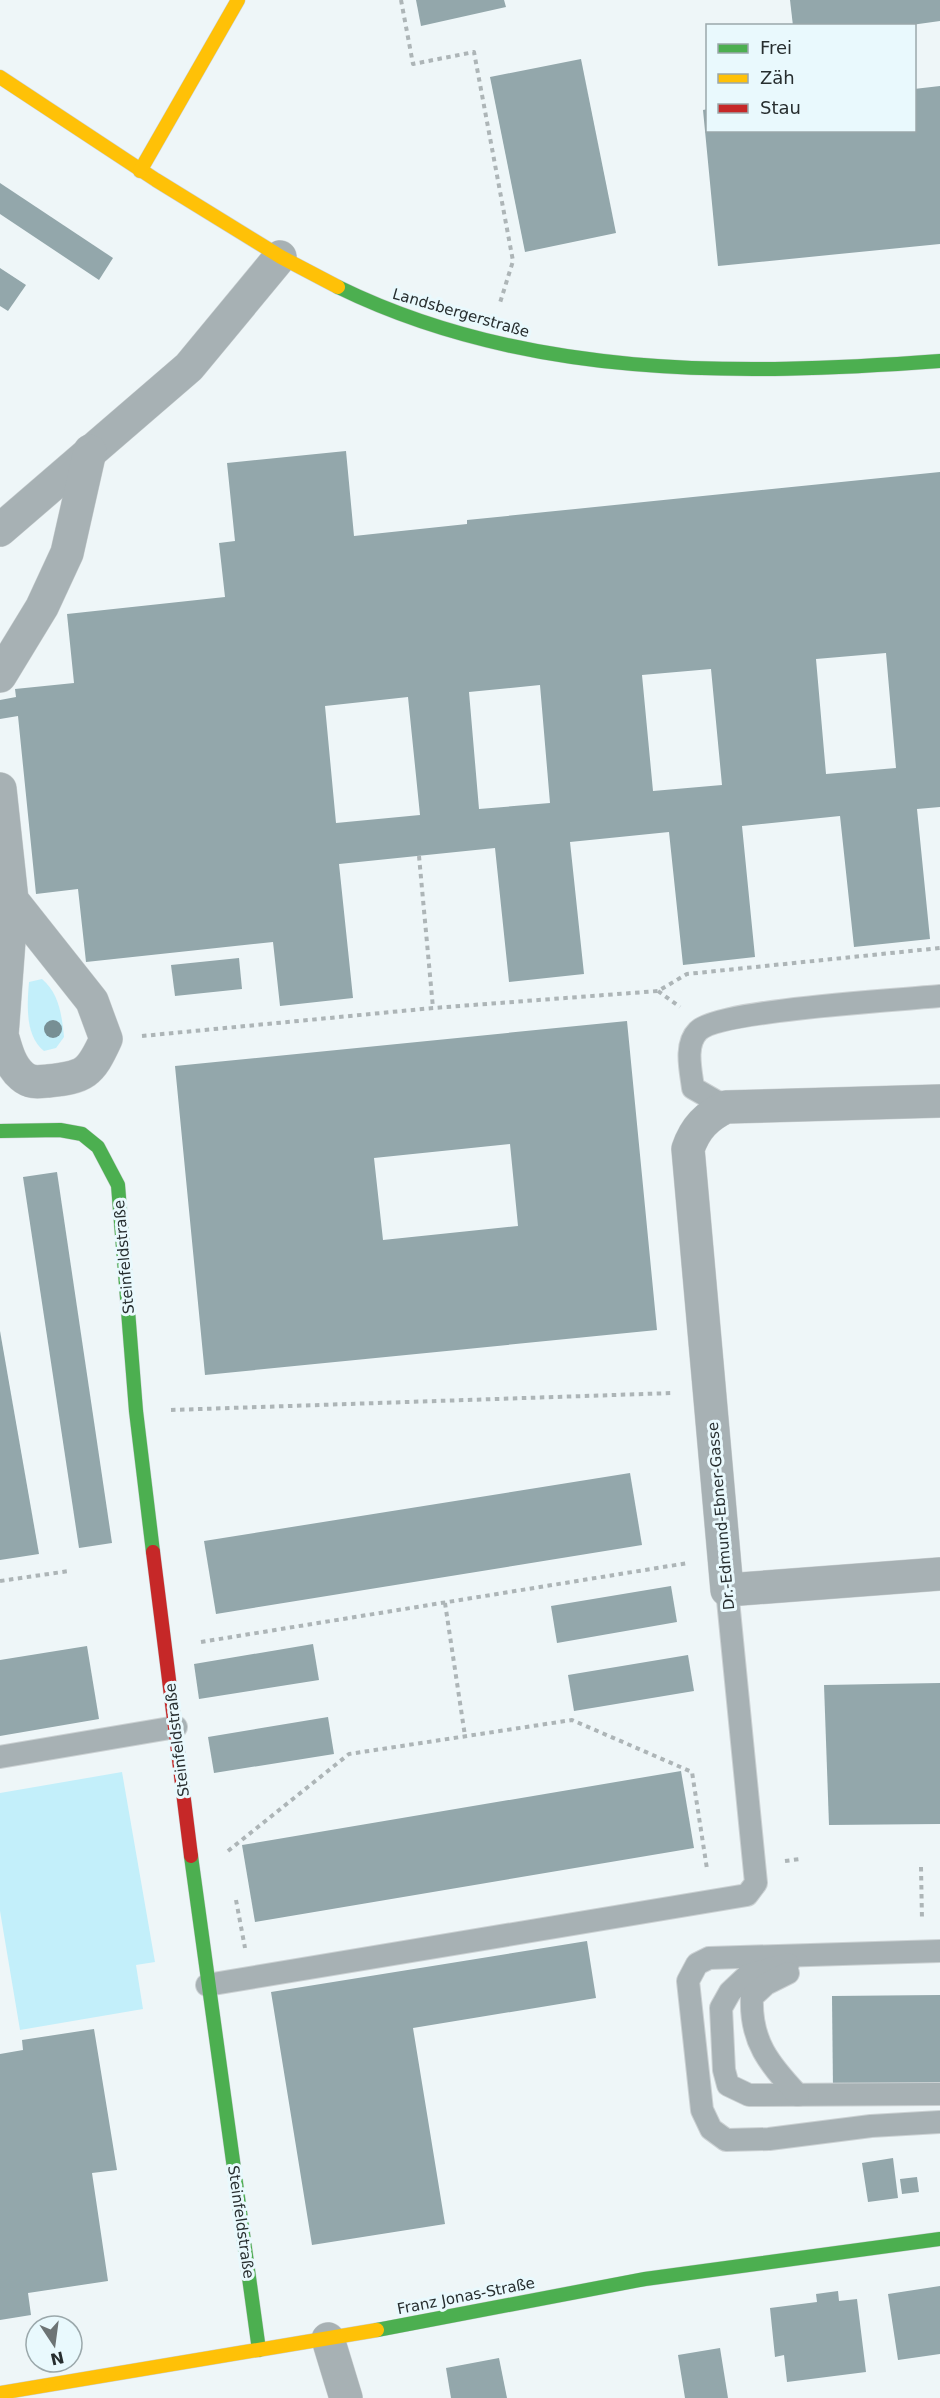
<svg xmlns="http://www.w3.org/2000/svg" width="940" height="2398" viewBox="0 0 940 2398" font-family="'DejaVu Sans',sans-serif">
<rect width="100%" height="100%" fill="#eef6f8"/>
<!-- green -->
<g fill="#c3effa">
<path d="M42,979C59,993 62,1016 64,1037L56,1048L44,1051C25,1036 27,1005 29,982Z"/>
<polygon points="122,1772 155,1962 136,1965 143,2009 20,2030 0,1911 0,1793"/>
</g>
<!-- building -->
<g fill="#93a7ab" fill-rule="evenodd">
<polygon points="416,0 504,0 506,7 421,26"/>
<polygon points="790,0 940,0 940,21 904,26 793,26"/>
<polygon points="581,59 616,233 525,252 490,77"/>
<polygon points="940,86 940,244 718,266 703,110 708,109 708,130 914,130 914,89"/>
<polygon points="0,183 113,258 99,280 0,214"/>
<polygon points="0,268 26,285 8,311 0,306"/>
<path d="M346,451L354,536L467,524V520L940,472V807L917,809L930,939L854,947L840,816L742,826L755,957L683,965L669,832L570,842L584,974L509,982L495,848L339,864L353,998L280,1006L273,942L86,962L78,889L36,894L18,716L0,719V700L16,697L15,689L74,683L67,614L225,597L219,543L235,541L227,463ZM886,653L896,768L826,774L816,659ZM711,669L722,785L653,791L642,675ZM540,685L550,803L479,809L469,692ZM408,697L420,815L336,823L325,706Z"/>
<polygon points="239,958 242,989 175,996 171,965"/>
<path d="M627,1021L657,1330L205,1375L175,1066ZM510,1144L518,1226L383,1240L374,1158Z"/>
<polygon points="57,1172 112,1543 79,1548 23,1177"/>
<polygon points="0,1331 39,1554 0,1560"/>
<polygon points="630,1473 642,1545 216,1614 204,1541"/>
<polygon points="671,1586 677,1622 557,1643 551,1606"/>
<polygon points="313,1644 319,1680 199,1699 194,1664"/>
<polygon points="87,1646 99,1719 0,1736 0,1660"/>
<polygon points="688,1655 694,1691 574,1711 568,1675"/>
<polygon points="940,1683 940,1824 829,1825 824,1685"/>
<polygon points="328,1717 334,1754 214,1773 208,1737"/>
<polygon points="681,1771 694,1848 255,1922 242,1845"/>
<polygon points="587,1941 596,1998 413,2028 445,2224 312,2245 271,1992"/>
<polygon points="940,1995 940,2089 833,2090 832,1996"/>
<polygon points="94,2029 117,2170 92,2173 108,2281 28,2293 31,2315 0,2320 0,2054 23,2050 22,2040"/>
<polygon points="893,2158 898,2198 868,2202 862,2163"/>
<polygon points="917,2177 919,2192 902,2194 900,2179"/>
<polygon points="940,2286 940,2354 898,2360 888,2294"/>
<polygon points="838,2291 839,2301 857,2299 866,2372 787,2382 784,2355 775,2357 770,2308 817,2302 816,2294"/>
<polygon points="720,2348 728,2398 685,2398 678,2355"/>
<polygon points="499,2358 507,2398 451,2398 446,2368"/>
</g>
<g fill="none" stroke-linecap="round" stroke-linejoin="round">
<defs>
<g id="lane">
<path d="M726,1107L693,1088C691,1071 684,1045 698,1031C718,1010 900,1000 940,996"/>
<polyline points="0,1757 176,1727"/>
<polyline points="940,1951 709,1958 697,1964 688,1981 702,2110 711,2129 726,2140 769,2139 871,2126 940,2122"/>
<polyline points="788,1964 748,1975 730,1992 721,2008 724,2070 728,2085 749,2095 940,2094"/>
<path d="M788,1973L766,1984L752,1997C750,2041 769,2064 798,2095"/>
<polyline points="207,1985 747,1895 756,1883 727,1590"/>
</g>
<g id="street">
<polyline points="0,530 189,367 280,257"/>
<polyline points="0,676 42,607 67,553 90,451"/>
<path d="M0,789L12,900L2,1035C6,1049 10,1066 22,1076C30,1083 37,1082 48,1081C85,1077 90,1074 106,1039L92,1001L12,900"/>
<path d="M940,1101L726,1107C707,1116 695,1128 688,1149L727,1590L940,1574"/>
<polyline points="328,2339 346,2398"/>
</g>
<g id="fast">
<path d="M338,287C526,379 737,376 940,361"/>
<polyline points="0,1131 60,1130 82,1134 98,1147 118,1185 136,1411 153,1552"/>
<polyline points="191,1856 259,2350"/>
<polyline points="377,2330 645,2279 940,2239"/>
</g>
<g id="slow">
<polyline points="0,77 156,180 281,257 338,287"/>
<polyline points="140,171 238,0"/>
<polyline points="0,2393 377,2330"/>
</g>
<polyline id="jam" points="153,1552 191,1856"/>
</defs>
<!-- lane casing -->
<use href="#lane" stroke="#cbd1d3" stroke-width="24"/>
<!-- street casing -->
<use href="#street" stroke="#cbd1d3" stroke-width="34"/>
<!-- fast casing -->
<use href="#fast" stroke="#cbd1d3" stroke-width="15"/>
<!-- slow casing -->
<use href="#slow" stroke="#cbd1d3" stroke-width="15"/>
<!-- jam casing -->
<use href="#jam" stroke="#cbd1d3" stroke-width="15"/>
<!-- path -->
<g stroke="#adb5b7" stroke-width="4" stroke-dasharray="4.5 4.5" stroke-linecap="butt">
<polyline points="401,0 413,64 474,52 513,261 499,306"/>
<polyline points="419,856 433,1008"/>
<polyline points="658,991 680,1007"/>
<polyline points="142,1036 433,1008 658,991 687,974 940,948"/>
<polyline points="171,1410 673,1393"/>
<polyline points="0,1581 69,1571"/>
<polyline points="445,1603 465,1736"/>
<polyline points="201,1642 688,1563"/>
<polyline points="228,1851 349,1754 572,1720 692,1772 707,1869"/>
<polyline points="785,1861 800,1859"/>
<polyline points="921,1867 922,1920"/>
<polyline points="236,1900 245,1948"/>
</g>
<!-- lane -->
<use href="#lane" stroke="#a7b1b4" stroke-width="22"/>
<!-- street -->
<use href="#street" stroke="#a7b1b4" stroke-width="33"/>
<!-- fast -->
<use href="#fast" stroke="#4caf50" stroke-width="14"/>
<!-- slow -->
<use href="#slow" stroke="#ffc107" stroke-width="14"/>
<!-- jam -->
<use href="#jam" stroke="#c62828" stroke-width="14"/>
</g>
<!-- trees -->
<circle fill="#778f94" cx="53" cy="1029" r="9"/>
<g text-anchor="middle" stroke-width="6" stroke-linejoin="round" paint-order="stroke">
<!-- street labels -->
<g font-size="15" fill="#272e2f" stroke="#e9f9fd">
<text transform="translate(461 313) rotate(16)" y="5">Landsbergerstraße</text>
<text transform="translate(124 1257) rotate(-95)" y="5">Steinfeldstraße</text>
<text transform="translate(721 1516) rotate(-95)" y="5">Dr.-Edmund-Ebner-Gasse</text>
<text transform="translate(177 1740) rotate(-97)" y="5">Steinfeldstraße</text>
<text transform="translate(241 2222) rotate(82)" y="5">Steinfeldstraße</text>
<text transform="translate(466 2296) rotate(-11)" y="5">Franz Jonas-Straße</text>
</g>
</g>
<!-- legend -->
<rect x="706" y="24" width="210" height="108" fill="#e9f9fd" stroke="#9ba8ab" stroke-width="1.5"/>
<rect x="718" y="44" width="30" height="9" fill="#4caf50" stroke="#9ba8ab" stroke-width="1.5"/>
<text x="760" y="54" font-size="18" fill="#272e2f">Frei</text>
<rect x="718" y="74" width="30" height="9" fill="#ffc107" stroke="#9ba8ab" stroke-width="1.5"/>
<text x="760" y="84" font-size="18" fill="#272e2f">Zäh</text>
<rect x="718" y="104" width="30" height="9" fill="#c62828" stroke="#9ba8ab" stroke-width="1.5"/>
<text x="760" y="114" font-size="18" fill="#272e2f">Stau</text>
<!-- north arrow -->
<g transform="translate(54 2344) rotate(167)"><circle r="28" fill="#e9f9fd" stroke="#9ba8ab" stroke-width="1.5"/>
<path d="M0-4.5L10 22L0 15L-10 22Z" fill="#6d7475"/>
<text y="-9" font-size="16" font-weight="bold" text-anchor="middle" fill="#272e2f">N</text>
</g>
</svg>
